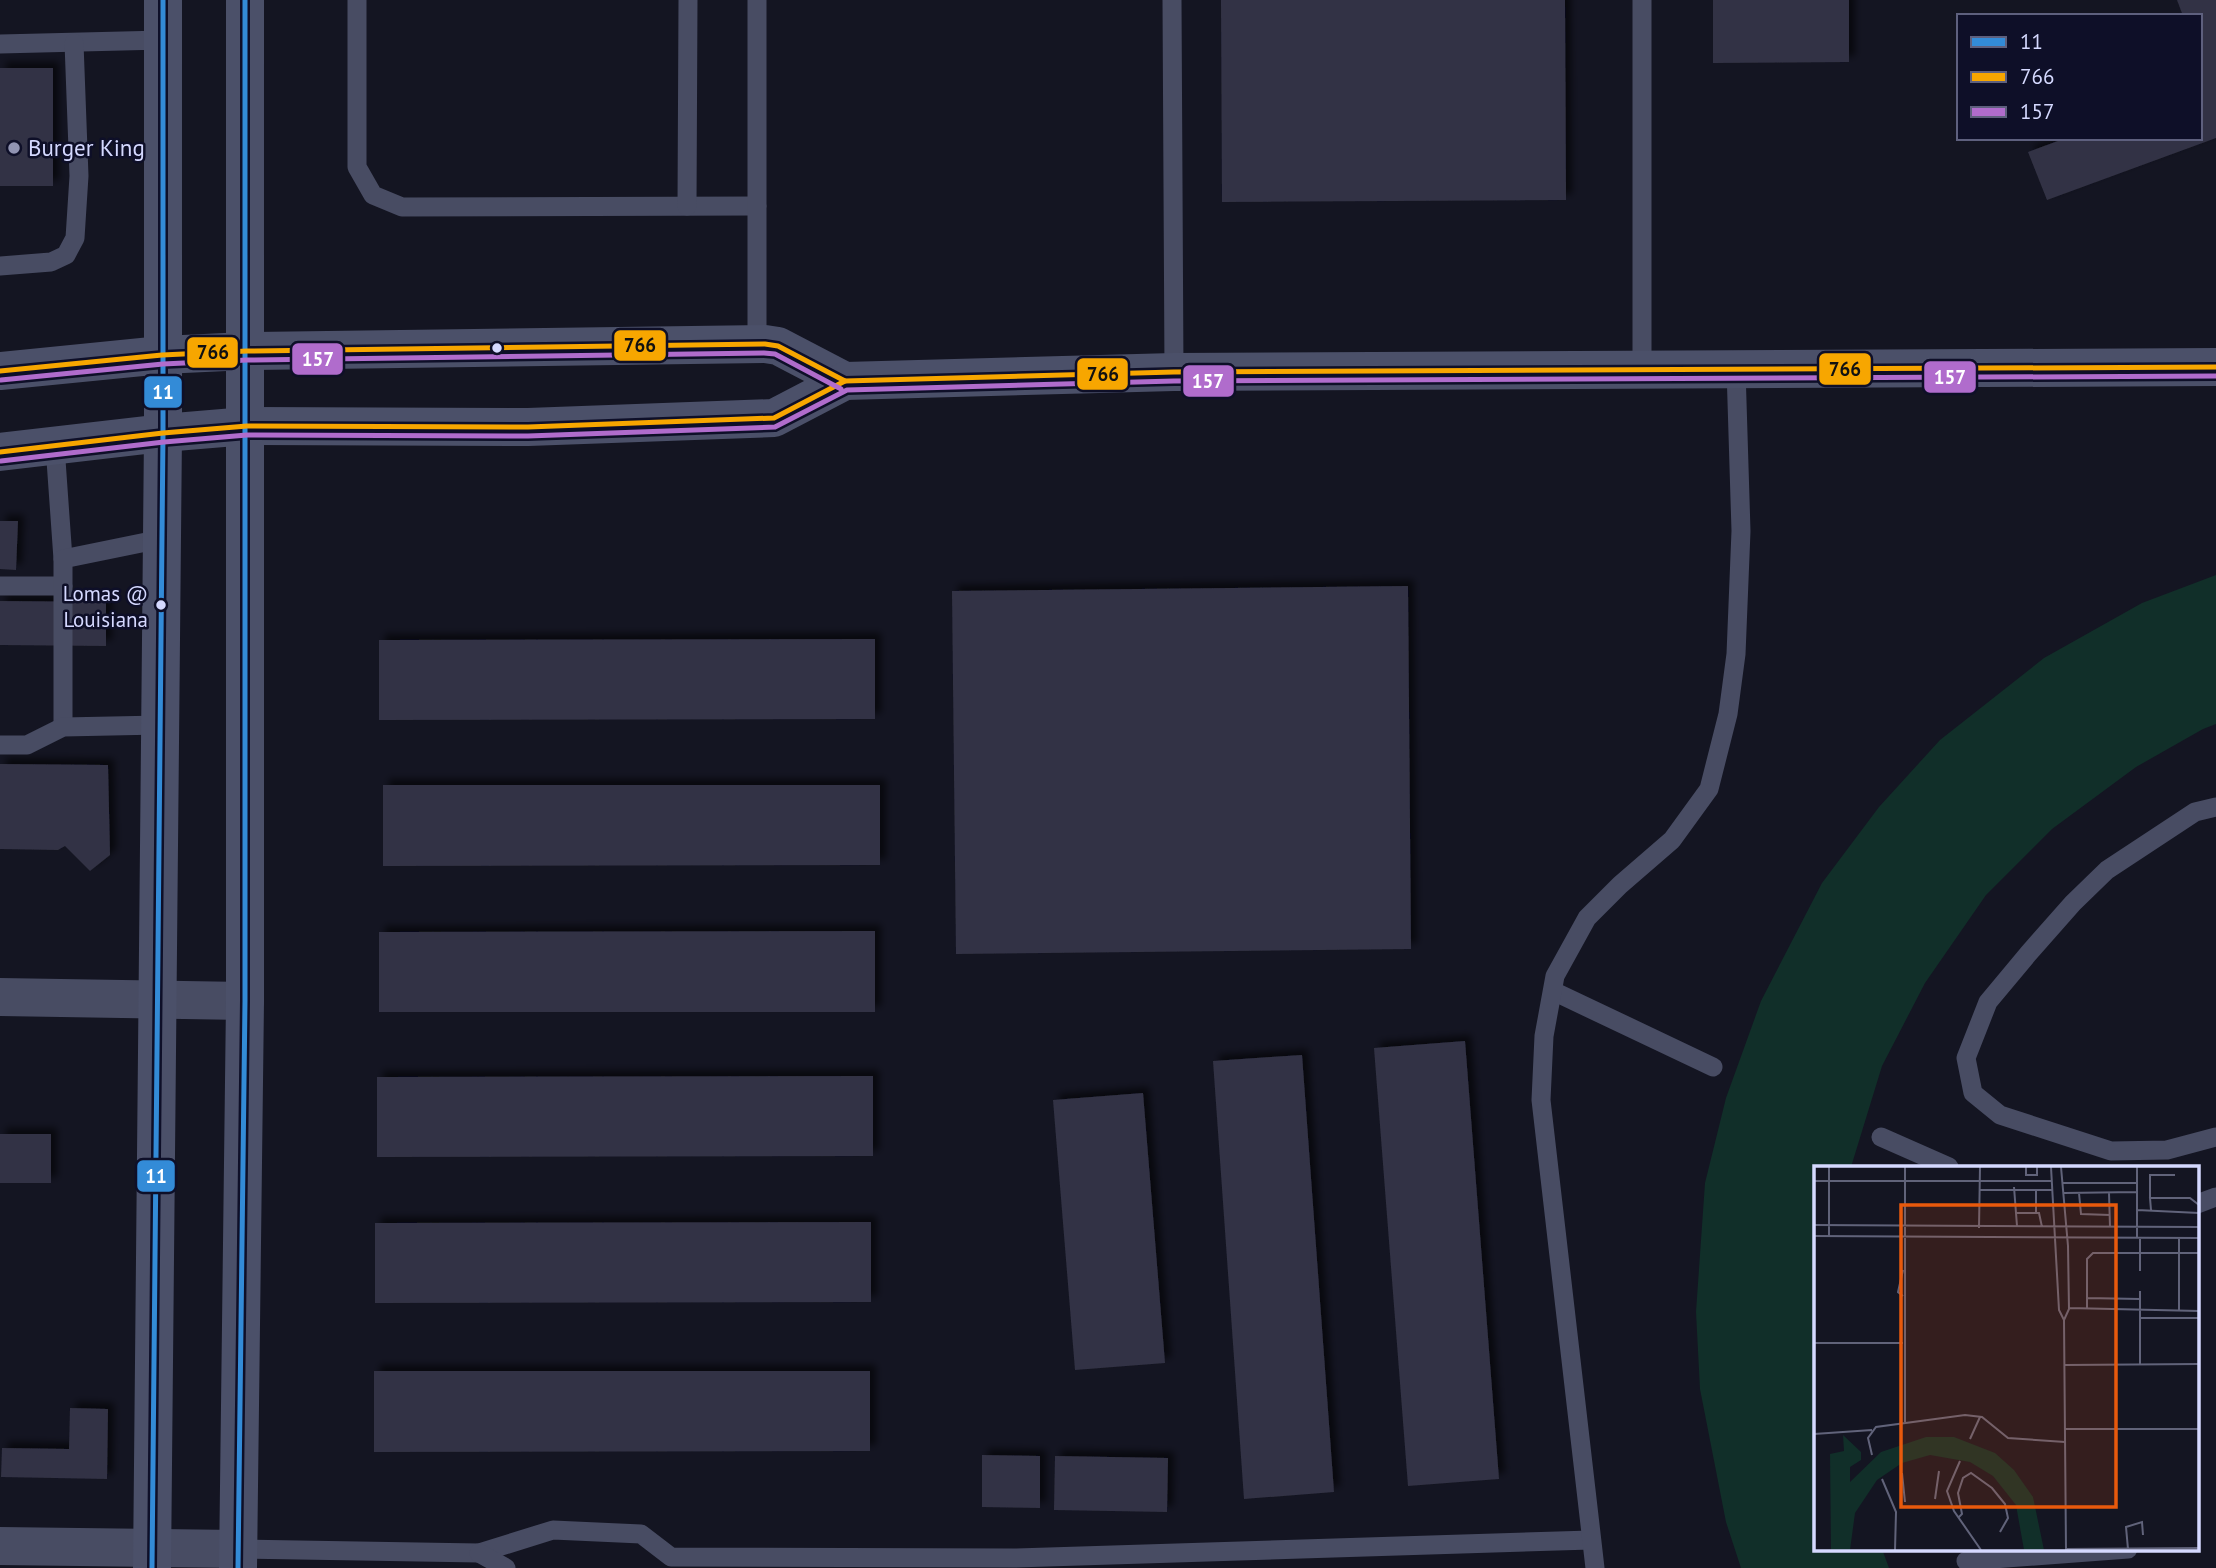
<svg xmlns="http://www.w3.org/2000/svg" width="2216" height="1568" viewBox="0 0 2216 1568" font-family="'PT Sans',sans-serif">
<defs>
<filter id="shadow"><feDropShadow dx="6" dy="-6" stdDeviation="3.5" flood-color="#0009"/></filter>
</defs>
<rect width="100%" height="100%" fill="#141522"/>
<!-- green -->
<polygon fill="#112f29" points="2216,575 2216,724 2203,729 2136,767 2052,829 1986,895 1925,983 1882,1066 1851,1167 1815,1167 1815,1549 1882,1549 1889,1568 1741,1568 1726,1522 1700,1389 1696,1312 1705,1183 1726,1098 1761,1001 1822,883 1879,807 1940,740 2044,658 2142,603"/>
<!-- building -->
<g fill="#323244" filter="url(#shadow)">
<polygon points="1221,0 1565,0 1566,200 1222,202"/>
<polygon points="1713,0 1849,0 1849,62 1713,63"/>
<polygon points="2177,0 2216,0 2216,138 2047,200 2028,152 2066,138 2200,138 2200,16 2183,16"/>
<rect x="0" y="68" width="53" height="118"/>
<polygon points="0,521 18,521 16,570 0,569"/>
<polygon points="1408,586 1411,949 956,954 952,591"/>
<polygon points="0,601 106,602 106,646 0,645"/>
<polygon points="875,639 875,719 379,720 379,640"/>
<polygon points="0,764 108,765 110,855 90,871 65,846 58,850 0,849"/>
<polygon points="383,785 880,785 880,865 383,866"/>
<polygon points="875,931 875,1012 379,1012 379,932"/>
<polygon points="1465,1041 1499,1479 1408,1486 1374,1048"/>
<polygon points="1302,1055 1334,1492 1244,1499 1213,1061"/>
<polygon points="873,1076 873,1156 377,1157 377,1077"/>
<polygon points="1143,1093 1165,1363 1075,1370 1053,1100"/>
<rect x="0" y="1134" width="51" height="49"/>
<polygon points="871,1222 871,1302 375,1303 375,1223"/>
<polygon points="374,1371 870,1371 870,1451 374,1452"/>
<polygon points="70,1408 108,1409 107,1479 1,1477 2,1448 69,1449"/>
<polygon points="982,1455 1040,1456 1040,1508 982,1507"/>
<polygon points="1055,1456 1168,1458 1167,1512 1054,1510"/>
</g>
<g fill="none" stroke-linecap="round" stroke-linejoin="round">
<!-- service -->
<g stroke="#484c63" stroke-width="19">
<polyline points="357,0 357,167 373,195 402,207 757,206"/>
<polyline points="757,0 757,344"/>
<polyline points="1172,0 1174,372"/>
<polyline points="1642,0 1642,370"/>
<polyline points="0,44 163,40"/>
<polyline points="687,206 688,0"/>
<polyline points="0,266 51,262 66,255 75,238 79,176 74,43"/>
<polyline points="55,446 63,559"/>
<polyline points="0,586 63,586"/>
<polyline points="63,727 63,559 161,539"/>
<polyline points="0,745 27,745 63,727 160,725"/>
<polyline points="2216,807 2195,812 2107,870 2073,903 2028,954 1988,1002 1966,1058 1973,1093 2000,1115 2111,1151 2167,1150 2216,1137"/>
<polyline points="1553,991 1713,1067"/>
<polyline points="1881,1137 1949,1167"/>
<polyline points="2197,1204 2216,1197"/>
<polyline points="238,1549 479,1553 553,1530 641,1534 671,1557 1015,1558 1591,1540"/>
<polyline points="479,1553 506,1568"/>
<polyline points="1966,1561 2128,1549"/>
<polyline points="1595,1568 1541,1100 1544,1036 1555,976 1587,918 1620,885 1672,840 1709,789 1728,714 1736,654 1741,531 1736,369"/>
</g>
<!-- minor -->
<g stroke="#484c63" stroke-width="38">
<polyline points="0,997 245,1001"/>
<polyline points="0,1546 238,1549"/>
</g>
<!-- secondary -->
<g stroke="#4b5069" stroke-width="38">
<polyline points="0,371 162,355 247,351 765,344 778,346 845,381"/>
<polyline points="0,452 163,433 247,426 528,427 774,418 845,381 1174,372 2216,367"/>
<polyline points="152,1568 163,433 163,0"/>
<polyline points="238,1568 245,1001 245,0"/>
</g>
<defs>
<g id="bus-1">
<polyline points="152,1568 163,433 163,0"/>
<polyline points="238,1568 245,1001 245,0"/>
</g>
<g id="bus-2">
<polyline points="0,371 162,355 247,351 765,344 778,346 845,381"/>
<polyline points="0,452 163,433 247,426 528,427 774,418 845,381 1174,372 2216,367"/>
</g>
<g id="bus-3">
<polyline points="1,380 163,364 247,360 764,353 775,354 841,389"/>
<polyline points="1,461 164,442 247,435 528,436 775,427 847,390 1174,381 2216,376"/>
</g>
</defs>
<!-- bus-1 casing -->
<use href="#bus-1" stroke="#0e0f28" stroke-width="10"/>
<!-- bus-2 casing -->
<use href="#bus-2" stroke="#0e0f28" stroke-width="10"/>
<!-- bus-3 casing -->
<use href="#bus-3" stroke="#0e0f28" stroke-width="10"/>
<!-- bus-1 -->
<use href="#bus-1" stroke="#338bd7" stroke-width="5"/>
<!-- bus-2 -->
<use href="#bus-2" stroke="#f7a600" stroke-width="5"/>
<!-- bus-3 -->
<use href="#bus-3" stroke="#b06ccc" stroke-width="5"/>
</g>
<!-- markers -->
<circle fill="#9194b2" stroke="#0e0f28" stroke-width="2.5" cx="14" cy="148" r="7"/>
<g fill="#d5d9ff" stroke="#0e0f28" stroke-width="2.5">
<circle cx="497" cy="348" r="6"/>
<circle cx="161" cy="605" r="6"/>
</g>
<g text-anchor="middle" stroke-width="5" stroke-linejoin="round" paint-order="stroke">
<!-- bus labels -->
<g font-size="21" fill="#d5d9ff" stroke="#0e0f28" text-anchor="end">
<text x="148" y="601">Lomas @<tspan x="148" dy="26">Louisiana</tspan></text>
</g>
<!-- poi labels -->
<g font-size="23" fill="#d5d9ff" stroke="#0e0f28" text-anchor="start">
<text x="28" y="156">Burger King</text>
</g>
</g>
<!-- overview -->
<g transform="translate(1814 1166)">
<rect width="385" height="385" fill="#141522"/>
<path d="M29,269L47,286V294L36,301V316L67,286L112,271H140L181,287L200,304L219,331L230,384H210L202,339L179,310L156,296L116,289L88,297L63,314L41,347L36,384H17L16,288L30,285Z" fill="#112f29"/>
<path fill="none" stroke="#61637a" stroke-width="2" d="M91,1V256M212,1V9H223V1M237,1L245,144L250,154L252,384M247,1L254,80L255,143L250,154M323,1V72M0,15H237M249,17H323M200,21L203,60M166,24H238M222,24V47M250,27L323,26M265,27L267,48L296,49M295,27L296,61M336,32V9H361M323,44L385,47M337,44L336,32H376L385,39M202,47H225L228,61M0,59L385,61M165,62L166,1M0,70L385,72M15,70V1M365,72V145M326,105V72M89,130L84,126L89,104M273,132L326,133M255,142L385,145M273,142V93L279,87H385M326,152H385M0,177H89M251,199L385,198M326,199V125M251,263H385M0,268L58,264M156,273L166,251M58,289L54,272L62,261L151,249L168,251L194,272L251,276M146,295L133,325L140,345L167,384M88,307L91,336M68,313L82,346L81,384M121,333L125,305M144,352L148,348L144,327L149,312L157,307L178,322L191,338L194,352L186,366M252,383L385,382M314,383L312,361L328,356L329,369"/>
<path fill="#e8590c" fill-opacity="0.15" stroke="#e8590c" stroke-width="3.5" d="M87,39H302V341H87Z"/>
<rect width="385" height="385" fill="none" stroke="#d5d9ff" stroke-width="3.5"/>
</g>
<g stroke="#0e0f28" stroke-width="2.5">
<rect x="613" y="329" width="54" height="33" rx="7" fill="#f7a600"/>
<rect x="186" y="336" width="53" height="33" rx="7" fill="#f7a600"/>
<rect x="291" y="342" width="53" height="34" rx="7" fill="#b06ccc"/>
<rect x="1818" y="352" width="54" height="34" rx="7" fill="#f7a600"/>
<rect x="1076" y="357" width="53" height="34" rx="7" fill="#f7a600"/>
<rect x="1923" y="360" width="54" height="34" rx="7" fill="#b06ccc"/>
<rect x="1182" y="364" width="53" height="34" rx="7" fill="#b06ccc"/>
<rect x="143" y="375" width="40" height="34" rx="7" fill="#338bd7"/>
<rect x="136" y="1159" width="40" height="34" rx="7" fill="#338bd7"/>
</g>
<g font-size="19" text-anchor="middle" font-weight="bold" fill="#fff">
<text x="318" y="366">157</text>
<text x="1950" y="384">157</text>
<text x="1208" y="388">157</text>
<text x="163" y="399">11</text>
<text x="156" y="1183">11</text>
</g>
<g font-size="19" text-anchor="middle" font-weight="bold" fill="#111">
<text x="640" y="352">766</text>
<text x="213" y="359">766</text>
<text x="1845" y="376">766</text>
<text x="1103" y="381">766</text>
</g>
<!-- legend -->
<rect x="1957" y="14" width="245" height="126" fill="#0e0f28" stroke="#5e607e" stroke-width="2"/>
<rect x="1971" y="37" width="35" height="10" fill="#338bd7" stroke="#5e607e" stroke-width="2"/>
<text x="2020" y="49" font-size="21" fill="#d5d9ff">11</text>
<rect x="1971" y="72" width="35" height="10" fill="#f7a600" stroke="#5e607e" stroke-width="2"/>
<text x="2020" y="84" font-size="21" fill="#d5d9ff">766</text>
<rect x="1971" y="107" width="35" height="10" fill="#b06ccc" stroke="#5e607e" stroke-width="2"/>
<text x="2020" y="119" font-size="21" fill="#d5d9ff">157</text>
</svg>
